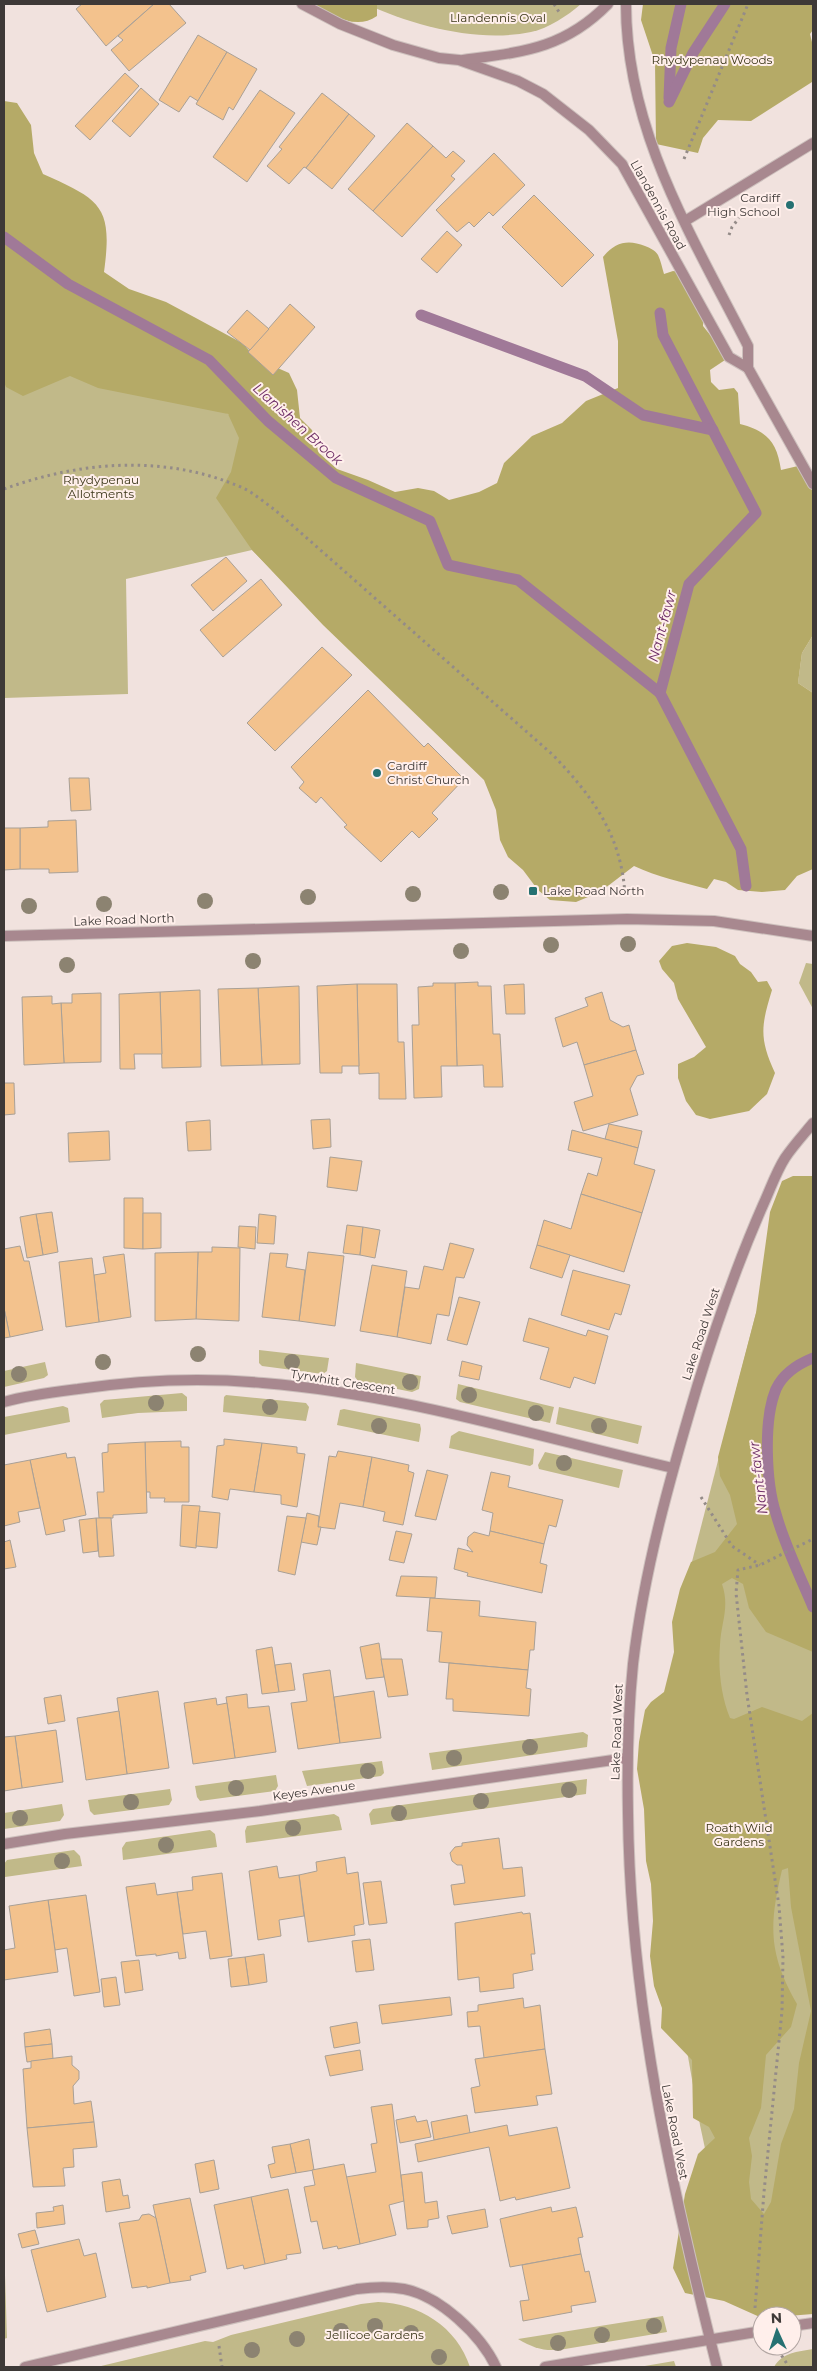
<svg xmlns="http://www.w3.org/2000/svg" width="817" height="2371" viewBox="0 0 817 2371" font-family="Montserrat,sans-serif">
<rect width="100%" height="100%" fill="#f1e2de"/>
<!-- green -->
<g fill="#c1b989">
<path d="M366,4H581C567,16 549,28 531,32C478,43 414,26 366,4Z"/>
<polygon points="4,280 228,414 282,479 304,603 252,550 126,579 128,694 4,698"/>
<polygon points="813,635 813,693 798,683 802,653"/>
<polygon points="806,963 813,964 813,1009 799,983"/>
<polygon points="813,1200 813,2300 732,2275 700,2125 687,2051 687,1581 756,1313"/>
<polygon points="259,1350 329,1358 327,1371 323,1374 262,1366 259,1363"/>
<polygon points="45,1362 48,1375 44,1378 4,1387 4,1371"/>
<polygon points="356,1363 421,1376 419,1389 412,1392 358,1381 355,1377"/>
<polygon points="458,1384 554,1407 550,1423 460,1402 456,1399"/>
<polygon points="182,1393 187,1397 187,1411 138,1413 102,1418 100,1404 104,1400"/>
<polygon points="226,1395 306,1403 309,1407 306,1421 223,1412 224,1397"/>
<polygon points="63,1406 68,1408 70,1422 4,1435 4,1417"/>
<polygon points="559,1407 642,1426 638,1444 556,1424"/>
<polygon points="344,1409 420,1424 421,1429 419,1442 337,1425 340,1410"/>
<polygon points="459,1431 534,1449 533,1464 530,1466 449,1448 451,1436"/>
<polygon points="545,1452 623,1470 619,1488 539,1469 538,1465"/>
<polygon points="583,1732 588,1735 587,1747 432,1770 429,1753"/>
<polygon points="382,1761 384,1773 381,1776 307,1786 302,1771"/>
<polygon points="276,1775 278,1786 275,1791 200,1801 197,1797 195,1786"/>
<polygon points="587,1779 586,1794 371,1825 369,1814 373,1809"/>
<polygon points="170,1789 172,1800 169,1805 94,1815 90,1811 88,1800"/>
<polygon points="62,1804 64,1815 60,1821 4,1829 4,1813"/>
<polygon points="334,1814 339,1817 342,1830 246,1843 245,1831 247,1826"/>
<polygon points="210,1830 215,1834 217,1847 123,1860 122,1848 126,1842"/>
<polygon points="74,1850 80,1856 82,1866 5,1877 4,1864 7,1860"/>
<polygon points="4,2244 7,2338 4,2339"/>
<path d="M378,2302C419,2303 457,2327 470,2367H97L205,2341L213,2342L231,2335L361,2304Z"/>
<path d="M663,2316L667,2332L565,2349C546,2352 535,2349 518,2339Z"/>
<path d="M813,2349V2367H774C783,2352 797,2352 813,2349Z"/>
<polygon points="674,2361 676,2367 639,2367"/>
</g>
<!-- forest -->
<g fill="#b5aa67" fill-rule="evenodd">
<path d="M312,4H377V16C356,31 331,15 312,4Z"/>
<polygon points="643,4 813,4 813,30 810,34 813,46 812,82 751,121 718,120 703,138 698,153 656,144 655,62 641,20"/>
<path d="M4,101L17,103L31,125L34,153L43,174C101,200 113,206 104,272L129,289L166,302L194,317L242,343L257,359L289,373L297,390L300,418L312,430L319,453L337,469L368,480L395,492L418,488L434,491L449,500L479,492L497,483L504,463L532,436L562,423L586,401L618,388V341L603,257C615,242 628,239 645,246C650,248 655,250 658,255C661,261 662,268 664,274L673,271L687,273C702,295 705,299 703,326L711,336H722L725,360L710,370L711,382L719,390L734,388L738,393L740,424C767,431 777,442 781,470L798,466L813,479V635L802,653L798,683L813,693V869L797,876L785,890L762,892L738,890L726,882L714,879L707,889C682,882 657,877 634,866L600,892L576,902L550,900L538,890L523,870L508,857L500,840L496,810L484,780L323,625L252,550L216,498L231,472L239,438L228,414L98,388L70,376L23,396L6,387L4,382Z"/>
<path d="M687,943L716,947L735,956L740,964L751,972L758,982L767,981L772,990C761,1026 759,1038 775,1073L767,1094L749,1111L710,1119L696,1115L686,1101L678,1078V1064L694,1057L706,1047L678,999L674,983L662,969L659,961L672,946Z"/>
<path d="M793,1176H813V1652L766,1632L749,1608L743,1584L732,1578L722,1584C730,1608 721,1622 720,1645C718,1669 721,1696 730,1718L734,1719L762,1707L802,1721L813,1713V2314L762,2318L724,2301L685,2293L673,2268L685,2194L698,2154L715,2138L709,2127L693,2118L692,2060L661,2028L662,2008L654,1986L650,1956L653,1921L651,1884L646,1861L644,1809L637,1769L639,1742L645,1710L651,1702L664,1692L674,1652L672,1622L680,1589L691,1562L715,1552L737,1524L730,1495L720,1476L718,1457L756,1313L770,1212L782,1181ZM788,1868L791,1907L811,2011L799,2063L794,2109L781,2144L771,2202L764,2214L751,2199L749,2182L752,2156L749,2138L761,2108L766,2055L791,2027L797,2004C768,1953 769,1925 782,1870Z"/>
</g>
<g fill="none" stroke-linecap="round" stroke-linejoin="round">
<!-- stream -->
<g stroke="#a07998" stroke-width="11">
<polyline points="669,98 671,48 681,4"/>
<polyline points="669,102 693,53 725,4"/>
<polyline points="4,237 68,284 209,360 268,421 336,478 430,521 448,565 518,580 660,693"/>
<polyline points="660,313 663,335 756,513 689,584 660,693 741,849 746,886"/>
<polyline points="421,315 585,376 643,415 713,430"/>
<path d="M813,1358C798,1364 783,1374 776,1389C763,1420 766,1483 776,1514C785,1546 800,1576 813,1607"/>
</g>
</g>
<!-- building -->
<g fill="#f3c28d" stroke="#a9a096">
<polygon points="82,4 154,4 106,46 76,9"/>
<polygon points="154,4 169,4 186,23 129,71 111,50 123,40 118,36"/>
<polygon points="198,35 227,52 198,101 190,96 179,112 159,100"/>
<polygon points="227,52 257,69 233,110 229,107 223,120 196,104"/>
<polygon points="125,73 139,86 90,140 75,126"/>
<polygon points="141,88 159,104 130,137 112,121"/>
<polygon points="260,90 295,113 247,182 213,157"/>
<polygon points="322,93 349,114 306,168 304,167 289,184 267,166 282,149 279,147"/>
<polygon points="349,114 375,136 332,189 306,168"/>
<polygon points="407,123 433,146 373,211 348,189"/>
<polygon points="433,146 446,158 453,151 465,161 451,176 455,179 402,237 373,211"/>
<polygon points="494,153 525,185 493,216 489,212 474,227 469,222 457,232 436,210"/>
<polygon points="534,195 594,255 562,287 502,227"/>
<polygon points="447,231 462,245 437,273 421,259"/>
<polygon points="290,304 315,327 273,375 248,352"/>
<polygon points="247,310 269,329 250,350 227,332"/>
<polygon points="226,557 247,581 213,611 191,585"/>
<polygon points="261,579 282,605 223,657 200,630"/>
<polygon points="322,647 352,675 275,751 247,723"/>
<polygon points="368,690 424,747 428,743 464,779 432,813 438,819 419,838 412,831 381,862 344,827 347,825 321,797 316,803 299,788 304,782 291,767"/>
<polygon points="69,778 89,778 91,810 71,811"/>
<polygon points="76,820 78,872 49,873 49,869 20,869 20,828 48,827 48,821"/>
<polygon points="4,828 20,828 20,869 4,870"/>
<polygon points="478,982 478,986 491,986 493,1034 500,1034 503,1087 484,1087 483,1065 457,1066 455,983"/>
<polygon points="433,983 455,983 457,1066 441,1066 442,1097 414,1098 412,1025 419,1025 418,987 433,986"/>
<polygon points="357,984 397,984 398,1042 404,1042 406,1099 379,1099 379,1073 359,1074"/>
<polygon points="357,984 359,1066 342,1066 342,1073 320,1073 317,986"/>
<polygon points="524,984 525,1014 506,1014 504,985"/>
<polygon points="299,986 300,1064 262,1065 258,988"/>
<polygon points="258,988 262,1065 221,1066 218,989"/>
<polygon points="200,990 201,1067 162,1068 160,992"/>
<polygon points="160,992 162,1054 134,1054 135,1069 120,1069 119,994"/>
<polygon points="602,992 610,1020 623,1027 629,1025 636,1050 584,1065 577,1042 563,1047 555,1018 588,1006 585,998"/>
<polygon points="101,993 101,1062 64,1063 61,1003 72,1003 72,994"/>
<polygon points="52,996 52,1004 61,1003 64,1063 24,1065 22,997"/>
<polygon points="636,1050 644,1074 637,1076 630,1089 638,1115 583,1131 574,1102 593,1096 584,1065"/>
<polygon points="4,1083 14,1083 15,1114 4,1115"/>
<polygon points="330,1119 331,1147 313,1149 311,1120"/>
<polygon points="210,1120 211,1150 188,1151 186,1122"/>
<polygon points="609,1124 642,1131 638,1148 605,1139"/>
<polygon points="572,1130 638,1148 634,1164 655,1170 642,1213 581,1194 588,1173 597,1176 602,1158 568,1150"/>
<polygon points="109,1131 110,1160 69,1162 68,1133"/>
<polygon points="330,1157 362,1161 357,1191 327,1187"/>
<polygon points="581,1194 642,1213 624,1272 537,1245 544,1220 571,1229"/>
<polygon points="124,1198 143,1198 143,1249 124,1248"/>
<polygon points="52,1212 58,1252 43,1255 36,1214"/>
<polygon points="143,1213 161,1213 161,1248 143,1249"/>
<polygon points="36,1214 43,1255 27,1258 20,1217"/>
<polygon points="259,1214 276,1216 274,1244 257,1243"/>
<polygon points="347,1225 363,1227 360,1255 343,1253"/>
<polygon points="239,1226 256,1227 255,1249 238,1247"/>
<polygon points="363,1227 380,1230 375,1258 360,1255"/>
<polygon points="450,1243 474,1249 464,1278 456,1277 449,1316 437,1314 431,1344 397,1337 405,1287 419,1289 424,1266 443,1270"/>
<polygon points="537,1245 570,1255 562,1278 530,1268"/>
<polygon points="20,1246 24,1261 29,1261 43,1330 10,1337 4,1308 4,1249"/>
<polygon points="212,1247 240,1248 239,1321 196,1319 198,1252 212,1252"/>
<polygon points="198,1252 196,1319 155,1321 155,1253"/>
<polygon points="308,1252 344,1256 335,1326 299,1321"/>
<polygon points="270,1253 288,1254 286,1267 305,1270 299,1321 262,1317"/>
<polygon points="124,1254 131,1317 99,1322 94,1275 106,1273 103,1257"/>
<polygon points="92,1258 99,1322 66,1327 59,1262"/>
<polygon points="372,1265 407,1271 397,1337 360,1331"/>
<polygon points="573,1270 630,1285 621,1315 615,1313 609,1330 561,1315"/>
<polygon points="459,1297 480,1302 467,1345 447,1340"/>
<polygon points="4,1308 10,1337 4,1338"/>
<polygon points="529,1318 586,1336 588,1330 608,1336 595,1384 574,1377 570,1388 540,1379 549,1348 523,1341"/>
<polygon points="462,1361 482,1366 479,1380 459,1376"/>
<polygon points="224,1439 262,1443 254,1492 230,1489 228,1500 212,1497 217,1446 224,1445"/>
<polygon points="181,1441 181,1447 189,1447 189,1502 164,1502 165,1498 150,1498 150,1492 146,1492 145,1442"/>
<polygon points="145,1442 147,1513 113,1515 113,1518 99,1518 97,1492 104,1492 102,1453 108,1452 108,1444"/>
<polygon points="262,1443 297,1447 297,1453 305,1454 297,1507 281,1504 281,1495 254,1492"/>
<polygon points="338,1451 372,1457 363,1507 340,1503 335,1529 318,1527 329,1456 336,1457"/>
<polygon points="66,1453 67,1458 75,1457 86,1515 63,1520 65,1531 46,1535 30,1460"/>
<polygon points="372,1457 409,1465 408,1471 414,1473 403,1525 383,1521 385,1512 363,1507"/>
<polygon points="30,1460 40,1508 18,1512 20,1522 4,1526 4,1465"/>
<polygon points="427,1470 448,1475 436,1520 415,1516"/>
<polygon points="491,1472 510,1476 508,1487 563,1500 556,1527 549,1525 544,1544 490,1531 493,1513 482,1510"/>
<polygon points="182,1505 200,1506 196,1548 180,1546"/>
<polygon points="199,1511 220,1513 217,1548 196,1546"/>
<polygon points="307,1513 319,1516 318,1527 321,1527 317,1545 301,1542"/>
<polygon points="287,1516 306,1518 295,1575 278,1571"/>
<polygon points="96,1518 111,1518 114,1556 99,1557"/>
<polygon points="96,1518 98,1551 83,1553 79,1520"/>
<polygon points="396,1531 412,1534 404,1563 389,1560"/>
<polygon points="490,1531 544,1544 540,1563 547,1565 542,1593 467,1576 468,1573 454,1569 458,1548 473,1552 467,1545 468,1537 474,1532 489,1536"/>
<polygon points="10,1540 16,1567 4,1569 4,1542"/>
<polygon points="401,1576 437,1577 435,1598 396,1596"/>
<polygon points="430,1598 480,1601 479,1616 536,1622 534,1650 530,1650 528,1670 439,1662 442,1632 427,1631"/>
<polygon points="379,1643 384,1677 366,1679 360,1647"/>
<polygon points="272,1647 279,1692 262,1694 256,1650"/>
<polygon points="381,1659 402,1659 408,1695 388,1697"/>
<polygon points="291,1663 295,1690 279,1692 275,1665"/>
<polygon points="449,1663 528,1670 526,1688 531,1689 529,1716 453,1711 453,1699 446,1699"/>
<polygon points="330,1670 340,1743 298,1749 291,1703 307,1701 303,1674"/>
<polygon points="158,1691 169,1768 127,1774 117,1698"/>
<polygon points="374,1691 381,1738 340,1743 334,1697"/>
<polygon points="247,1694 248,1708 269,1706 276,1752 235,1758 226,1697"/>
<polygon points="61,1695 65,1721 48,1724 44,1698"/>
<polygon points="216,1698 217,1705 227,1703 235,1758 193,1764 184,1703"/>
<polygon points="119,1711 127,1774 86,1780 77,1718"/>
<polygon points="56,1730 63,1782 22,1788 15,1736"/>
<polygon points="15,1736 22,1788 4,1791 4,1737"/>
<polygon points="499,1838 503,1869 522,1867 525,1896 454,1905 451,1885 465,1883 462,1865 457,1865 452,1861 450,1853 455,1847 462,1846 462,1843"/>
<polygon points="345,1857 347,1874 358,1872 364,1924 354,1926 355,1935 308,1942 299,1875 317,1871 316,1862"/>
<polygon points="277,1866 279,1878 299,1875 304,1916 279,1920 281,1936 258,1940 249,1871"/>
<polygon points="222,1873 232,1956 210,1959 206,1931 183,1934 177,1892 193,1890 192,1877"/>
<polygon points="381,1881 387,1923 369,1925 363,1883"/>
<polygon points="155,1883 157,1895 177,1892 186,1958 179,1959 178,1952 156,1956 156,1954 136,1956 126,1887"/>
<polygon points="86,1895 100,1992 74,1996 67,1948 55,1950 48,1900"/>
<polygon points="48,1900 58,1972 4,1980 4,1950 15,1948 9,1906"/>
<polygon points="522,1912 523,1914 530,1913 535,1954 531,1954 533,1970 513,1974 514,1988 480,1992 479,1977 458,1980 455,1923"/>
<polygon points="370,1939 374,1970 356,1972 352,1941"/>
<polygon points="264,1954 267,1982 249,1985 245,1957"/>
<polygon points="245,1957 249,1985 231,1987 228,1959"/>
<polygon points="139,1960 143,1990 125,1993 121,1962"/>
<polygon points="116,1977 120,2005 104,2007 101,1979"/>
<polygon points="450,1997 452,2015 382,2024 379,2005"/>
<polygon points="523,1998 524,2008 540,2005 545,2049 484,2058 480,2026 468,2027 467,2012 478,2011 478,2005"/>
<polygon points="357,2022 360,2043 334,2048 330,2027"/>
<polygon points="50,2029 52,2044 25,2047 24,2033"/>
<polygon points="52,2044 53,2059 27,2062 25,2047"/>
<polygon points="545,2049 552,2094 536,2096 538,2105 475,2113 471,2088 480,2086 475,2059"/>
<polygon points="360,2050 363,2070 330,2076 325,2056"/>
<polygon points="72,2056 72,2065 79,2071 79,2079 73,2086 74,2104 91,2101 94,2122 27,2128 23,2069 31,2068 31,2061"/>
<polygon points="392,2104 404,2201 389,2205 396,2235 360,2244 346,2177 376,2172 371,2144 377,2143 371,2107"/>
<polygon points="467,2115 470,2133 434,2140 431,2122"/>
<polygon points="415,2116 417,2122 427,2120 431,2137 400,2143 396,2120"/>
<polygon points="94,2122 97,2147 73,2149 74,2167 63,2168 65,2186 33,2187 27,2128"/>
<polygon points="507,2125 509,2136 557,2127 570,2188 516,2200 515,2197 500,2201 489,2147 418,2162 415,2144"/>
<polygon points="309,2139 314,2170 296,2173 290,2144"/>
<polygon points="290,2144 296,2173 271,2178 268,2165 275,2163 272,2147"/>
<polygon points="214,2160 219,2189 200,2193 195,2164"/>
<polygon points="344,2164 360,2244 338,2249 337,2246 323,2249 317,2221 311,2222 304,2187 315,2185 312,2170"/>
<polygon points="422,2172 425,2203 437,2201 439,2218 428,2220 428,2227 407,2229 401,2175"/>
<polygon points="120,2179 123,2196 128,2195 130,2208 106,2212 102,2182"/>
<polygon points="288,2189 301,2253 286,2255 287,2259 265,2264 251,2197"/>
<polygon points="251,2197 265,2264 244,2269 243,2265 227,2269 214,2205"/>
<polygon points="190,2198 206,2272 190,2276 191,2280 170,2283 153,2205"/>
<polygon points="63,2205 65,2224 37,2228 36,2213 54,2211 53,2207"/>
<polygon points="551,2207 552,2212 576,2207 583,2237 578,2238 581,2254 510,2267 500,2219"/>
<polygon points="485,2209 488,2227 452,2234 447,2216"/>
<polygon points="149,2214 156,2218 170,2283 147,2288 147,2286 132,2288 119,2223 139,2220 142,2215"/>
<polygon points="35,2230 39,2244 22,2248 18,2234"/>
<polygon points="79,2239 84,2256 96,2253 106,2297 47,2312 31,2250"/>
<polygon points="581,2254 585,2272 589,2271 596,2302 571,2306 572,2312 523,2321 520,2301 529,2300 522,2265"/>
</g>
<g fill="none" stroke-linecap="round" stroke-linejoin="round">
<defs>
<polyline id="service" points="685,221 813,143"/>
<g id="minor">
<polyline points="4,936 627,919 714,921 813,936"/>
<path d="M4,1402C28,1395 54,1392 78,1389C139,1380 201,1377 263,1383C402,1394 538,1437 673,1468"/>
<polyline points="4,1844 65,1834 260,1811 627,1758"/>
<polyline points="792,2326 813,2323"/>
<path d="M25,2367L357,2289C373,2287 388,2286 404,2289C440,2296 481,2335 496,2367"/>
<polyline points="545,2367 762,2331"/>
</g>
<g id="tertiary">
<polyline points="302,4 340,24 393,45 439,58 459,60 518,81 543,94 589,130 622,164 729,357 748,368"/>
<path d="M626,4C626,131 692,236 748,346V368L813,484"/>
<path d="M463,60C522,52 564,49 608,4"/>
<path d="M717,2367C671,2185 630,2002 628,1813C627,1763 628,1714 633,1664C644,1570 670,1478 697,1387C716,1325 737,1264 763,1205C770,1190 776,1172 785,1158C793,1146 804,1134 813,1123"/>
</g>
</defs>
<!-- service casing -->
<use href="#service" stroke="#cdc0bd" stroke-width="12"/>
<!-- minor casing -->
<use href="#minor" stroke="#cdc0bd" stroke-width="12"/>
<!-- tertiary casing -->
<use href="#tertiary" stroke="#cdc0bd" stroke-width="12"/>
<!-- path -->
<g stroke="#948b88" stroke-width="3" stroke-dasharray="2.5 4" stroke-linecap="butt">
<polyline points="554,4 559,12"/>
<polyline points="684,159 748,4"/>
<polyline points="729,235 732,227 739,218"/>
<path d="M4,489C81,461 166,454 243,488C254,493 265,503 275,510L553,755C593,797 622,836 625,896"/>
<polyline points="701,1497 732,1546 760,1565"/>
<polyline points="755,2308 764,2192 782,2011 783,1957 779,1906 747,1695 736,1593 738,1570 760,1565 813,1539"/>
<polyline points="219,2346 222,2367"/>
<polyline points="778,2350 789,2367"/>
</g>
<!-- service -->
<use href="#service" stroke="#a8888f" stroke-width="10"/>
<!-- minor -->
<use href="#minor" stroke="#a8888f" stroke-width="10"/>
<!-- tertiary -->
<use href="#tertiary" stroke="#a8888f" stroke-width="10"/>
</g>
<!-- trees -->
<g fill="#8c8371">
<circle cx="501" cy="892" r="8"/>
<circle cx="413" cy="894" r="8"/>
<circle cx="308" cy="897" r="8"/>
<circle cx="205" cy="901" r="8"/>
<circle cx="104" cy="904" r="8"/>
<circle cx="29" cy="906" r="8"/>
<circle cx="628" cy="944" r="8"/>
<circle cx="551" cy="945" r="8"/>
<circle cx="461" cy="951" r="8"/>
<circle cx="253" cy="961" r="8"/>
<circle cx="67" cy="965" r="8"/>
<circle cx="198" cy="1354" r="8"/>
<circle cx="103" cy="1362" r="8"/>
<circle cx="292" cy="1362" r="8"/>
<circle cx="19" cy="1374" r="8"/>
<circle cx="410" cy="1382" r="8"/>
<circle cx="469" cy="1395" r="8"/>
<circle cx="156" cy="1403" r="8"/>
<circle cx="270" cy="1407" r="8"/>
<circle cx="536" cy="1413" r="8"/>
<circle cx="379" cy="1426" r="8"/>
<circle cx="599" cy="1426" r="8"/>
<circle cx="564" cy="1463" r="8"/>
<circle cx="530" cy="1747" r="8"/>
<circle cx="454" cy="1758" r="8"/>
<circle cx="368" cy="1771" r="8"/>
<circle cx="236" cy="1788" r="8"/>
<circle cx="569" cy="1790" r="8"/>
<circle cx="481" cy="1801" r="8"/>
<circle cx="131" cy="1802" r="8"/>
<circle cx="399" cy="1813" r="8"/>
<circle cx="20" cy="1818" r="8"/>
<circle cx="293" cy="1828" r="8"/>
<circle cx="166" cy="1845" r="8"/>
<circle cx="62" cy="1861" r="8"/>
<circle cx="375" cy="2326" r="8"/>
<circle cx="654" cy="2326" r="8"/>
<circle cx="341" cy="2331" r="8"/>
<circle cx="411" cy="2333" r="8"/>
<circle cx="602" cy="2335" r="8"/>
<circle cx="297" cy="2339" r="8"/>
<circle cx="558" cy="2343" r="8"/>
<circle cx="252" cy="2350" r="8"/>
<circle cx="439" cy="2357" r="8"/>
</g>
<!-- markers -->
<g fill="#267172" stroke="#ffefeb" stroke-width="2">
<circle cx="790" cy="205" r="5"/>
<circle cx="377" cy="773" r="5"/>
<rect x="528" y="886" width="10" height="10" rx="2.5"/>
</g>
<g text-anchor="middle" stroke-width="4" stroke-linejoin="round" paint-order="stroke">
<!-- park labels -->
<g font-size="12" fill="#3a3517" stroke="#ffefeb">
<text x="498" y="22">Llandennis Oval</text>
<text x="712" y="64">Rhydypenau Woods</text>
<text x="101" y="484">Rhydypenau<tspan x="101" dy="14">Allotments</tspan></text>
<text x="739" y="1832">Roath Wild<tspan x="739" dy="14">Gardens</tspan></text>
<text x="375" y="2339">Jellicoe Gardens</text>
</g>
<!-- poi labels -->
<g font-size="12" fill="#3e3937" stroke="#ffefeb" text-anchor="start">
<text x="780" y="202" text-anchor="end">Cardiff<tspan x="780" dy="14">High School</tspan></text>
<text x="387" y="770">Cardiff<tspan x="387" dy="14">Christ Church</tspan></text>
<text x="543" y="895">Lake Road North</text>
</g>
<!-- street labels -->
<g font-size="12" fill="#3e3937" stroke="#ffefeb">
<text transform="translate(658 205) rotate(61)" y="4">Llandennis Road</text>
<text transform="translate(124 920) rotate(-2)" y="4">Lake Road North</text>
<text transform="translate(701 1334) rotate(-72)" y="4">Lake Road West</text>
<text transform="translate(343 1382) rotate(9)" y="4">Tyrwhitt Crescent</text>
<text transform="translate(617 1732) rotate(-88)" y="4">Lake Road West</text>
<text transform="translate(314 1791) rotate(-8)" y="4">Keyes Avenue</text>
<text transform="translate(675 2132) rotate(79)" y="4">Lake Road West</text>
</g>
<!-- water labels -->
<g font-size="14" font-style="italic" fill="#6e2e67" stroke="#ffefeb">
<text transform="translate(298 424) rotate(42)" y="5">Llanishen Brook</text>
<text transform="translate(662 626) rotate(-75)" y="5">Nant-fawr</text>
<text transform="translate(758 1478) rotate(-97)" y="5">Nant-fawr</text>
</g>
</g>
<!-- border -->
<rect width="817" height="2371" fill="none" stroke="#3e3937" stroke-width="10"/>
<!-- north arrow -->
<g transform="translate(777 2331) rotate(357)"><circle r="24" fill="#ffefeb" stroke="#b2a6a3"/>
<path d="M0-4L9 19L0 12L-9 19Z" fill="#267172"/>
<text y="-8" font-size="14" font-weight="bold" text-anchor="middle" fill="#3e3937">N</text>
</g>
</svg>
